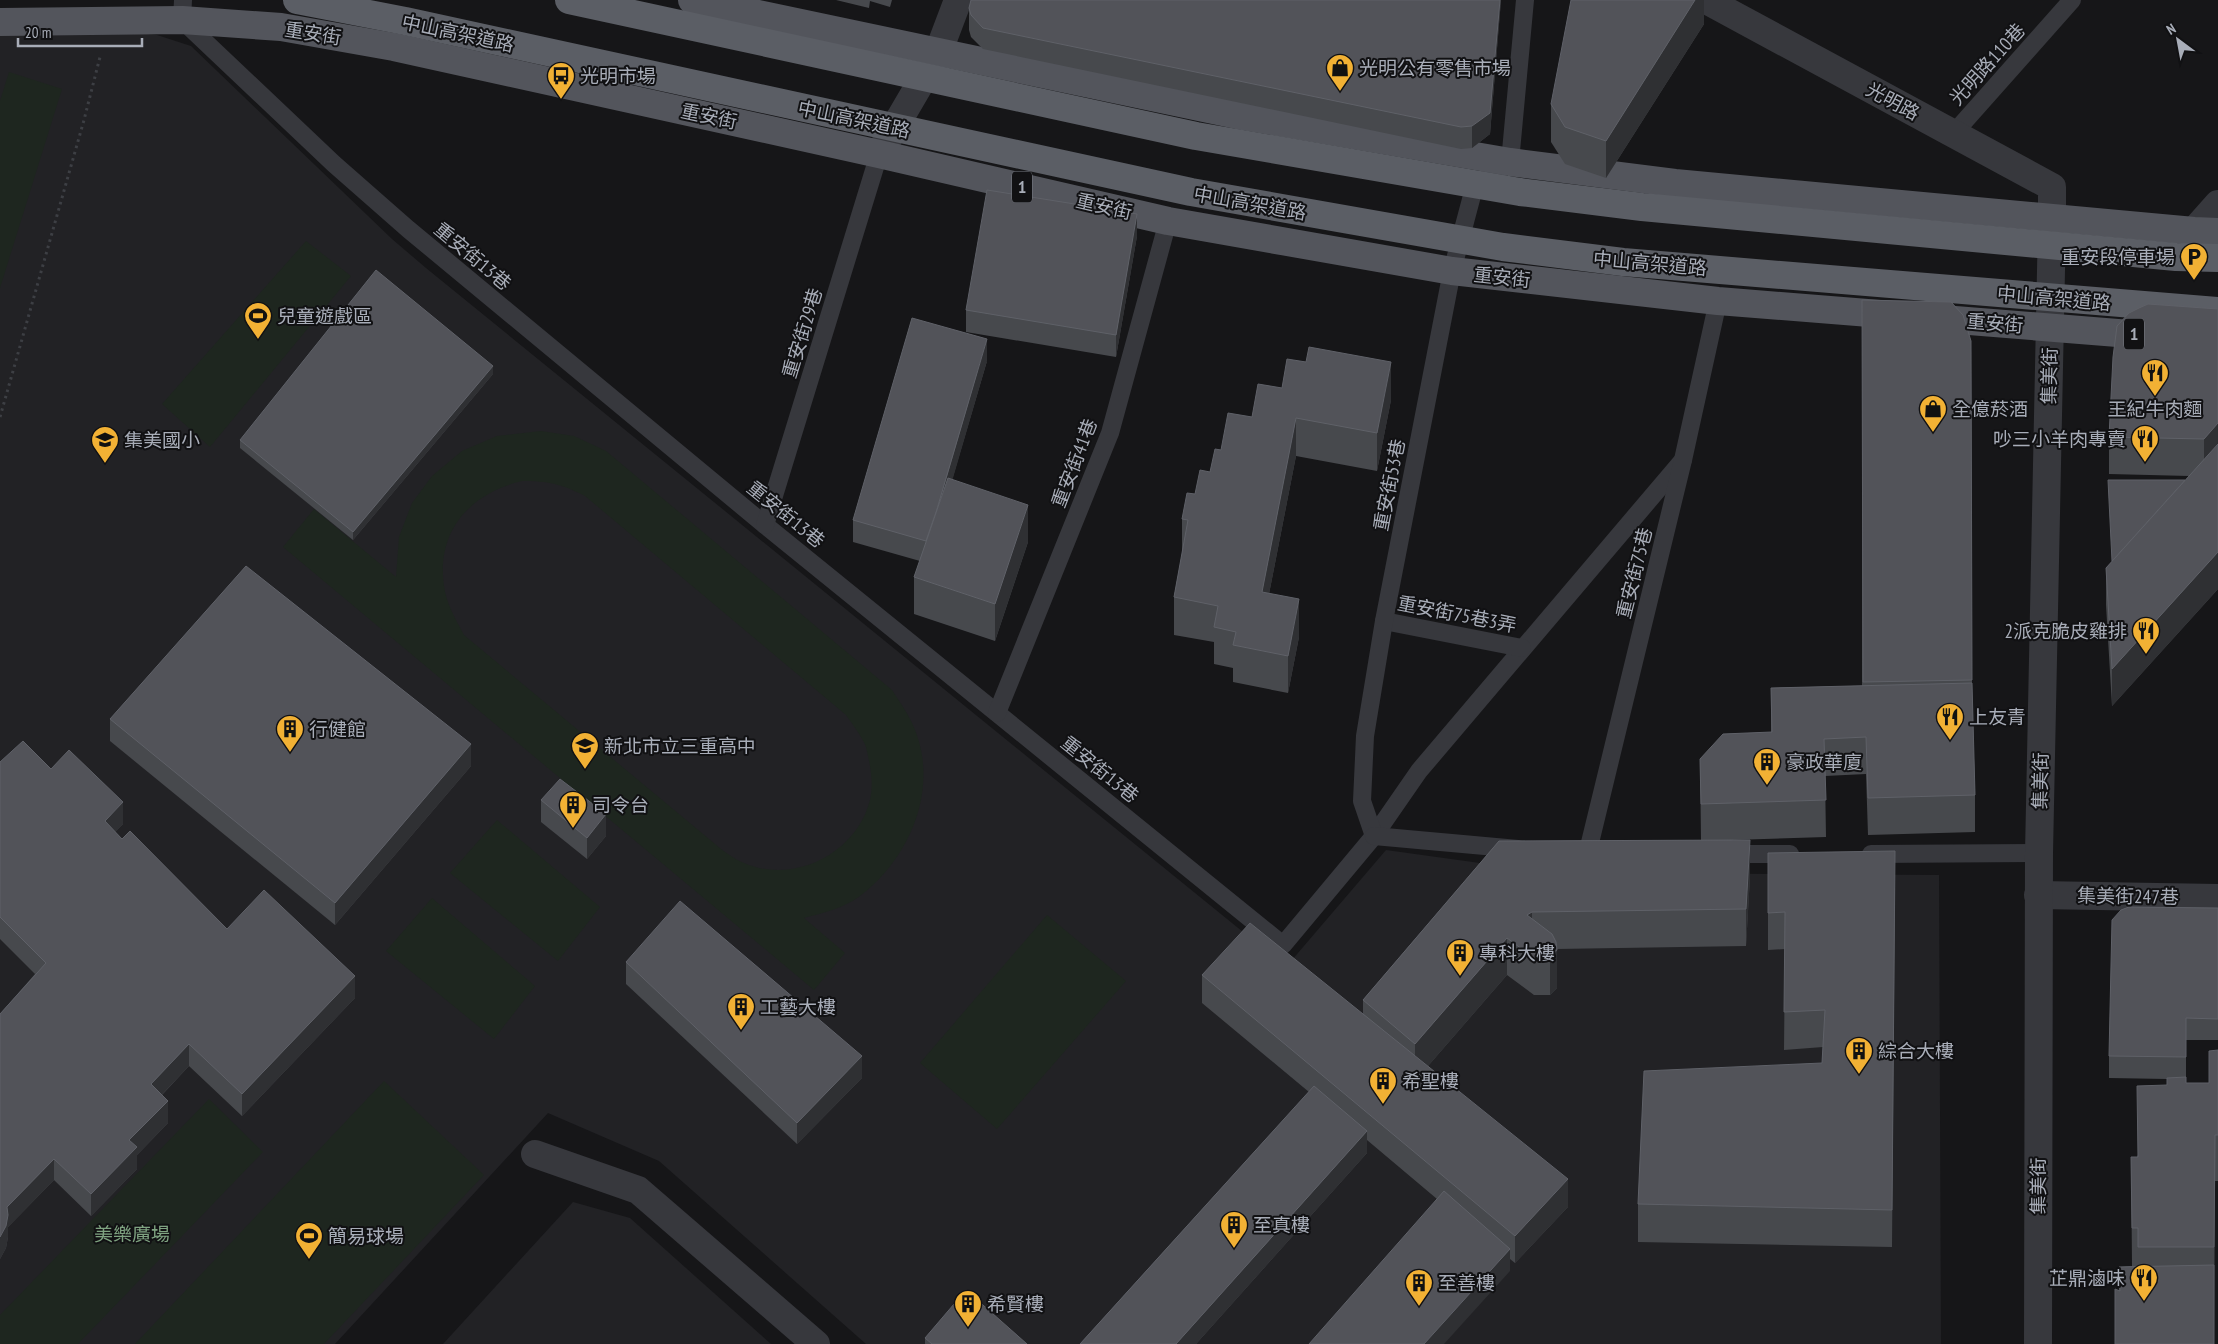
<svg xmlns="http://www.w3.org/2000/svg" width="2218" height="1344" viewBox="0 0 2218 1344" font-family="'PT Sans Narrow','Noto Sans TC',sans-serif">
<rect width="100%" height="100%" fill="#161618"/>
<!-- built -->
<g fill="#222225">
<polygon points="129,32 157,35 191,46 392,239 426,268 1286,967 1386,850 1516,868 1618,873 1939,875 1941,1344 866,1344 659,1161 548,1113 335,1344 0,1344 0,35"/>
<polygon points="573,1202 630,1218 771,1344 443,1344"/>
</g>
<!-- green -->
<g fill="#1e261f" fill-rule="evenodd">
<polygon points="9,72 62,89 0,288 0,101"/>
<polygon points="306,241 351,276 210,447 162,404"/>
<path d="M541,431L574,436L606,451L892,690C899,701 907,712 912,723C941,784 912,857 860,896C844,908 823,913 804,918L845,953L814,990L283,547L314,509L396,577L399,537L412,503L432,476L462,451L497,436ZM522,481C548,481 562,484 585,496L846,715C852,724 862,736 866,747C870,764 874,782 870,800C857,853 794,885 744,863C736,860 728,854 721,849L464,635C456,620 446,603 444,586C436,530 471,493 522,481Z"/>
<polygon points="497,820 600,907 558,961 450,873"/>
<polygon points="432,898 535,986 494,1039 386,951"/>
<polygon points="1047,915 1126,981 997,1129 920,1063"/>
<polygon points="384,1081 484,1175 324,1344 135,1344"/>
<polygon points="209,1099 263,1152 78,1344 0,1344 0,1315"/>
</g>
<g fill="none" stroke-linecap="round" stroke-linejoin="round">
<!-- path -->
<polyline stroke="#3d3f44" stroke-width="3" stroke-dasharray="2.5 4" stroke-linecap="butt" points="0,417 84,120 100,57"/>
<!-- service -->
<g stroke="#37383d" stroke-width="18">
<polyline points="183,0 182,20 334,164 408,229 765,525 1283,945 1374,836 1419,771 1683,460"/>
<polyline points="1954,133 2072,0"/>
<polyline points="765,525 879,154"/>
<polyline points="1384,621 1522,648"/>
<polyline points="997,713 1110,433 1168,221"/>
<polyline points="1374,836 1362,801 1365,736 1384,621 1452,271 1474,188 1510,162 1525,0"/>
<polyline points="1374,836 1518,849"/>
<polyline points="1726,854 1790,854"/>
<polyline points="1871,854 2039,853"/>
<polyline points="1587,855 1683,460 1718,301"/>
</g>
<!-- minor -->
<g stroke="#37383d" stroke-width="28">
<polyline points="1706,0 2052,187 2052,218"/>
<polyline points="879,154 938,53 958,0"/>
<polyline points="2194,231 2218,204"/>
<polyline points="2038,895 2218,898"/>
<polyline points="535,1154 638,1190 816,1344"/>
</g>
<!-- tertiary -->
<polyline stroke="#37383d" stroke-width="28" points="2038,1344 2039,853 2052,222"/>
<!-- primary -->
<g stroke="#53555c" stroke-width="28">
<polyline points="692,0 1242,116 1510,162 1675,183 2194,231 2218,232"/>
<polyline points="0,22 182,20 281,27 394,47 879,154 1168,221 1452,271 1718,301 2218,341"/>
</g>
<!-- trunk -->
<g stroke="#5b5e65" stroke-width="28">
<polyline points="297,0 405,21 1191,192 1503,247 1623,262 2218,311"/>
<polyline points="569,0 1196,136 1520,192 1642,207 2176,257 2218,258"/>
</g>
</g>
<!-- wall -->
<g fill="#47494d">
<polygon points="836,0 892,0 890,7 870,1 869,8"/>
<polygon points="1501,0 1490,134 1472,148 1461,149 983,49 971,37 969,30 969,8"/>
<polygon points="1704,0 1704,24 1606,178 1565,164 1551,142 1551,104"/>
<polygon points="1137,236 1116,357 966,332 966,310"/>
<polygon points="1862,300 1971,341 1972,683 1975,795 1975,832 1868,835 1866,774 1825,776 1826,837 1732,840 1750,877 1746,946 1556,949 1557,988 1550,995 1534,995 1507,975 1428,1066 1568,1207 1515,1263 1510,1259 1510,1271 1437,1199 1367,1140 1367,1153 1196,1344 1080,1344 1309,1092 1202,1003 1202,975 1363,1014 1363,1000 1499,841 1701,840 1700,759 1771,732 1771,688 1862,686"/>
<polygon points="2218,309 2218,589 2112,706 2106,605 2106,568 2189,476 2109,474 2109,437"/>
<polygon points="987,361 952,480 1028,542 995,641 914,614 914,577 920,561 853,542 853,520"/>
<polygon points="493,374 353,540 240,448 240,440"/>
<polygon points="1282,388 1391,400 1377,471 1296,456 1269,594 1299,637 1288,693 1233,682 1233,668 1214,664 1214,642 1174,635 1174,597 1182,554 1182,519 1195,494 1210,472 1221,450 1252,417"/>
<polygon points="110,719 471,766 335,925 110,741"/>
<polygon points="0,762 51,769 123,824 115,832 122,839 227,929 355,998 242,1116 189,1066 162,1095 168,1123 137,1155 137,1169 91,1216 54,1180 8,1227 8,1237 6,1248 0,1259 0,1014 35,974 0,939"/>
<polygon points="541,800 606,836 587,859 541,822"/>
<polygon points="1768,853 1895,888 1892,1247 1638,1242 1638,1204 1822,1063 1823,1047 1784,1050 1785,949 1768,950"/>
<polygon points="2218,908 2218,1040 2186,1040 2186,1083 2209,1083 2218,1050 2218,1181 2215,1181 2214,1344 2119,1291 2119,1267 2132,1266 2131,1157 2137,1157 2167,1085 2167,1079 2109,1078 2109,1056"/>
<polygon points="626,962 862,1078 797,1144 626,984"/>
<polygon points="925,1338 1027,1344 925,1344"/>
</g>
<!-- shaded-wall -->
<g fill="#2f3033">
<polygon points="1500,0 1501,0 1490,134 1472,148 1472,126"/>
<polygon points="1695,0 1704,0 1704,24 1606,178 1606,141"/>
<polygon points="1137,214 1137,236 1116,357 1116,335"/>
<polygon points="987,339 987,361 928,564 928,542"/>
<polygon points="1391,362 1391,400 1377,471 1377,433"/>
<polygon points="493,366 493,374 353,540 353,532"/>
<polygon points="1296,418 1296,456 1262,630 1262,592"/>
<polygon points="2218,423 2218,460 2204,476 2204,439"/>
<polygon points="1028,505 1028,542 995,641 995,604"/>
<polygon points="2218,552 2218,589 2112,706 2112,669"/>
<polygon points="1299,599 1299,637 1288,693 1288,656"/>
<polygon points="471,744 471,766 335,925 335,903"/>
<polygon points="123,802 123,824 105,843 105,821"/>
<polygon points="606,814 606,836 587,859 587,838"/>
<polygon points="1750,840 1750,877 1746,946 1746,909"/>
<polygon points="1532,912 1532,950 1527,915"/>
<polygon points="1507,938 1507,975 1415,1081 1415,1044"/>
<polygon points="1557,950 1557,988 1550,995 1550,958"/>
<polygon points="355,976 355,998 242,1116 242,1094"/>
<polygon points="189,1044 189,1066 151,1106 151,1084"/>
<polygon points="862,1056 862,1078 797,1144 797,1123"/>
<polygon points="168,1101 168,1123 137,1155 137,1169 91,1216 91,1194 129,1140"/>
<polygon points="1367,1131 1367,1153 1196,1344 1176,1344"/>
<polygon points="54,1159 54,1180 8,1227 8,1237 6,1248 0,1259 0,1237 7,1207"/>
<polygon points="1568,1179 1568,1207 1515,1263 1515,1236"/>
<polygon points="1510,1249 1510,1271 1444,1344 1424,1344"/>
</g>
<!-- building -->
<g fill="#525359" stroke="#5f6168">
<polygon points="971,0 1500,0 1490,113 1472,126 1461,127 983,28 971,15 969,8"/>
<polygon points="1571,0 1695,0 1606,141 1565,127 1551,104"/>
<polygon points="987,190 1137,214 1116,335 966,310"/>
<polygon points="376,270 493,366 353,532 240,440"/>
<polygon points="1862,300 1951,302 1963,315 1971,341 1972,680 1863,682"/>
<polygon points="2148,304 2218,309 2218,423 2204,439 2109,437 2113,357 2117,326 2129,313 2139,308"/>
<polygon points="912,318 987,339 937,509 926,541 853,520"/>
<polygon points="1309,347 1391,362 1377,433 1296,418 1262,592 1299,599 1288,656 1233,645 1236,632 1214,627 1218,606 1174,597 1188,520 1182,519 1187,493 1195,494 1200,470 1210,472 1215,449 1221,450 1228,413 1252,417 1258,384 1282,388 1287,359 1306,362"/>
<polygon points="2218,444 2218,552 2112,669 2106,568"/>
<polygon points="948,478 1028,505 995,604 914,577"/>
<polygon points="2108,480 2185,480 2112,561"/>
<polygon points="246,566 471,744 335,903 110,719"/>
<polygon points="1972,683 1975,795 1868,798 1866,737 1824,739 1826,800 1701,804 1700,759 1723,734 1772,732 1771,688"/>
<polygon points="23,741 51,769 69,750 123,802 105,821 122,839 130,831 227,929 264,890 355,976 242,1094 189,1044 151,1084 168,1101 129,1140 137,1147 91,1194 54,1159 7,1207 8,1215 6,1226 0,1237 0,1014 46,963 0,917 0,762"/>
<polygon points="560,779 606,814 587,838 541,800"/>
<polygon points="1750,840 1746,909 1532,912 1527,915 1552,934 1556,942 1557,950 1550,958 1534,958 1507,938 1415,1044 1363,1000 1499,841"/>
<polygon points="1895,851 1892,1210 1638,1204 1644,1071 1822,1063 1825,1010 1784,1012 1785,912 1768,913 1768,853"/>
<polygon points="680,901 862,1056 797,1123 626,962"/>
<polygon points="2129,907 2218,908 2218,1019 2186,1018 2186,1057 2109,1056 2112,920 2121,910"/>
<polygon points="1250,923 1568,1179 1515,1236 1202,975"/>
<polygon points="2218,1050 2218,1135 2215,1135 2214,1247 2138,1247 2138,1228 2132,1228 2131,1157 2138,1157 2137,1086 2167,1085 2167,1078 2186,1077 2186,1083 2209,1083 2209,1051"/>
<polygon points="1314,1086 1367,1131 1176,1344 1080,1344"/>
<polygon points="1444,1191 1510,1249 1424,1344 1309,1344"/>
<polygon points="2214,1265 2214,1344 2115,1344 2115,1289 2120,1291 2119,1267"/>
<polygon points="966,1290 1027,1344 932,1344 925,1338"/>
</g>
<!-- icons -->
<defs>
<symbol id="shop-pin" viewBox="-11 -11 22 30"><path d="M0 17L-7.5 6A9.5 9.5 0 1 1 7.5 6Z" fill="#f2b134" stroke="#111113"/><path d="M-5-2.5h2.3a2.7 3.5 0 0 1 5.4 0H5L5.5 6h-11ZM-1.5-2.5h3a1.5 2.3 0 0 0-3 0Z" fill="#111"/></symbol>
<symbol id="bus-pin" viewBox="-11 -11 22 30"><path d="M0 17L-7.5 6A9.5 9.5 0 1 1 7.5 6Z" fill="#f2b134" stroke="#111113"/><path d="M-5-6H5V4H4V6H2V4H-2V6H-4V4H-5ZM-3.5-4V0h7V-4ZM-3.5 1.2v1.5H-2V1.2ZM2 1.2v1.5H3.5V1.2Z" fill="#111"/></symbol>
<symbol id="parking-pin" viewBox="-11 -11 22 30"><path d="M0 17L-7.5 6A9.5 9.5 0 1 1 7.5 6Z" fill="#f2b134" stroke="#111113"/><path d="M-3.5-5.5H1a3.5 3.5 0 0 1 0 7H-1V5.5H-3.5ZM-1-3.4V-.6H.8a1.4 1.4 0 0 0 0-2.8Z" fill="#111"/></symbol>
<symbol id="stadium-pin" viewBox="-11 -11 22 30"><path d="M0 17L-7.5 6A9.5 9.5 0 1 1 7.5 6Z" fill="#f2b134" stroke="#111113"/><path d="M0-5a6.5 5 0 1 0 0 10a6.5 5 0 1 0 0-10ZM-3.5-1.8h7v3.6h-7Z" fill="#111"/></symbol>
<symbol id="restaurant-pin" viewBox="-11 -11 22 30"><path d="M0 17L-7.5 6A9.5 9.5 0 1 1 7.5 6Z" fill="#f2b134" stroke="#111113"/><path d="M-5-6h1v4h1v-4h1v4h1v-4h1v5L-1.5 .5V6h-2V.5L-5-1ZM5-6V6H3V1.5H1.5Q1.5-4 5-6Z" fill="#111"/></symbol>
<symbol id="school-pin" viewBox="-11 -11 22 30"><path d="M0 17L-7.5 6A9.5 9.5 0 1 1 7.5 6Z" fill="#f2b134" stroke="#111113"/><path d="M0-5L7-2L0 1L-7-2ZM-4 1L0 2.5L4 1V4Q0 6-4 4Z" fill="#111"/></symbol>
<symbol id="building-pin" viewBox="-11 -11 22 30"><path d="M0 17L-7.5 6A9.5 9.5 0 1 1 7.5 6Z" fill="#f2b134" stroke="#111113"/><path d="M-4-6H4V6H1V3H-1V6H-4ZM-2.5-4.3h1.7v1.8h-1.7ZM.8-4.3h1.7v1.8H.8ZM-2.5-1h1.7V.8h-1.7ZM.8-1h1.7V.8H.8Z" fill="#111"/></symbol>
</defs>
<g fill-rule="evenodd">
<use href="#shop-pin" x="1324" y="52" width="32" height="43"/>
<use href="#bus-pin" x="545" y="60" width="32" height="43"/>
<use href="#parking-pin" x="2178" y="241" width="32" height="43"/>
<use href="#stadium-pin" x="242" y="300" width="32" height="43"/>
<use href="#restaurant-pin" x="2139" y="357" width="32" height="43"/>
<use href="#shop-pin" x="1917" y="393" width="32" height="43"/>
<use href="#restaurant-pin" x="2129" y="423" width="32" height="43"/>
<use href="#school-pin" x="89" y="424" width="32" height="43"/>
<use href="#restaurant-pin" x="2130" y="615" width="32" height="43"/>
<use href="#restaurant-pin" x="1934" y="701" width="32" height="43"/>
<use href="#building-pin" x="274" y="713" width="32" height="43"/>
<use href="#school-pin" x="569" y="730" width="32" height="43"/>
<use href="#building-pin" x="1751" y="746" width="32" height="43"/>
<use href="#building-pin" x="557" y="789" width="32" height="43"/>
<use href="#building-pin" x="1444" y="937" width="32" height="43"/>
<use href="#building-pin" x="725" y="991" width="32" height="43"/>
<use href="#building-pin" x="1843" y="1035" width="32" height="43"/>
<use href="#building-pin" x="1367" y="1065" width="32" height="43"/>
<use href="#building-pin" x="1218" y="1209" width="32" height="43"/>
<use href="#stadium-pin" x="293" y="1220" width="32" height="43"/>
<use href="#restaurant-pin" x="2128" y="1262" width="32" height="43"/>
<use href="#building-pin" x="1403" y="1267" width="32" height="43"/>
<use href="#building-pin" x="952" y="1288" width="32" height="43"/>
</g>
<g text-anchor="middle" stroke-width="4" stroke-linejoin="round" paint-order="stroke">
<!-- shield labels -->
<g fill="#111113" stroke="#7b7e86" stroke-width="1">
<rect x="1012" y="171.5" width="20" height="31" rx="4"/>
<rect x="2124" y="318.5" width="20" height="31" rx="4"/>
</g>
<g font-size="18" font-weight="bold" fill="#a8adb8">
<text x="1022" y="193">1</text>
<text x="2134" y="340">1</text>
</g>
<!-- street labels -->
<g font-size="19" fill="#a8adb8" stroke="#111113">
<text transform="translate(313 33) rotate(9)" y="7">重安街</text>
<text transform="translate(458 33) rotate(12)" y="7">中山高架道路</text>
<text transform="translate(1987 64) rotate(-48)" y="7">光明路110巷</text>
<text transform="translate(1893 101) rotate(28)" y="7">光明路</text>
<text transform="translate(709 116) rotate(12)" y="7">重安街</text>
<text transform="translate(854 119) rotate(12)" y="7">中山高架道路</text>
<text transform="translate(1250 203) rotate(10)" y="7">中山高架道路</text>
<text transform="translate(1104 206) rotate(13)" y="7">重安街</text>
<text transform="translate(473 256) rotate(40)" y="7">重安街13巷</text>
<text transform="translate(1650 263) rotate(5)" y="7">中山高架道路</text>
<text transform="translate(1502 277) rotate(6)" y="7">重安街</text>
<text transform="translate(2054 298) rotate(5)" y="7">中山高架道路</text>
<text transform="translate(1995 323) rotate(5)" y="7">重安街</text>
<text transform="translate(802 333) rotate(-73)" y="7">重安街29巷</text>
<text transform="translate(2049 376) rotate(-89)" y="7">集美街</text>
<text transform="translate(1074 463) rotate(-69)" y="7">重安街41巷</text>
<text transform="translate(1389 485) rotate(-79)" y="7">重安街53巷</text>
<text transform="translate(786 514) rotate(39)" y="7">重安街13巷</text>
<text transform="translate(1634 573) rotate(-76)" y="7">重安街75巷</text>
<text transform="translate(1457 614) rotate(11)" y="7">重安街75巷3弄</text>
<text transform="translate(1100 769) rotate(39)" y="7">重安街13巷</text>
<text transform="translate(2040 781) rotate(-89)" y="7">集美街</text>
<text transform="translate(2128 896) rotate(1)" y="7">集美街247巷</text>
<text transform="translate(2038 1186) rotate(-90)" y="7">集美街</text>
</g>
<!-- poi labels -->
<g font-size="19" fill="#a8adb8" stroke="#111113" text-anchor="start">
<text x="1359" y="75">光明公有零售市場</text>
<text x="580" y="83">光明市場</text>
<text x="2175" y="264" text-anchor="end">重安段停車場</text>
<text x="277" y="323">兒童遊戲區</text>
<text x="1952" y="416">全億菸酒</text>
<text x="2155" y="416" text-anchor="middle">王紀牛肉麵</text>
<text x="2126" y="446" text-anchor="end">吵三小羊肉專賣</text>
<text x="124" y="447">集美國小</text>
<text x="2127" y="638" text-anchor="end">2派克脆皮雞排</text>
<text x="1969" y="724">上友青</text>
<text x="309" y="736">行健館</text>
<text x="604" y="753">新北市立三重高中</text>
<text x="1786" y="769">豪政華廈</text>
<text x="592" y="812">司令台</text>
<text x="1479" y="960">專科大樓</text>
<text x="760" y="1014">工藝大樓</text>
<text x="1878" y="1058">綜合大樓</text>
<text x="1402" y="1088">希聖樓</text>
<text x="1253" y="1232">至真樓</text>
<text x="328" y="1243">簡易球場</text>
<text x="2125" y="1285" text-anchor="end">芷鼎滷味</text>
<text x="1438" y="1290">至善樓</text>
<text x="987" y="1311">希賢樓</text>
</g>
<!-- park labels -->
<g font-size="19" fill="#7fa381" stroke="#111113">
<text x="132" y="1241">美樂廣場</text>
</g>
</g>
<!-- north arrow -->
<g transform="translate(2178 40) rotate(328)" stroke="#111113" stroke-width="4" paint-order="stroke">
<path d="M0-4L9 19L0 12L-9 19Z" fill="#a8adb8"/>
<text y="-8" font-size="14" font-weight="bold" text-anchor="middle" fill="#a8adb8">N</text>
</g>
<!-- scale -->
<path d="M18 38v8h124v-8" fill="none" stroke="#a8adb8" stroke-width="2.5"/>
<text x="25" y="38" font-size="15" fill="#a8adb8" stroke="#111113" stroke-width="4" paint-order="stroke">20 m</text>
</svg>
